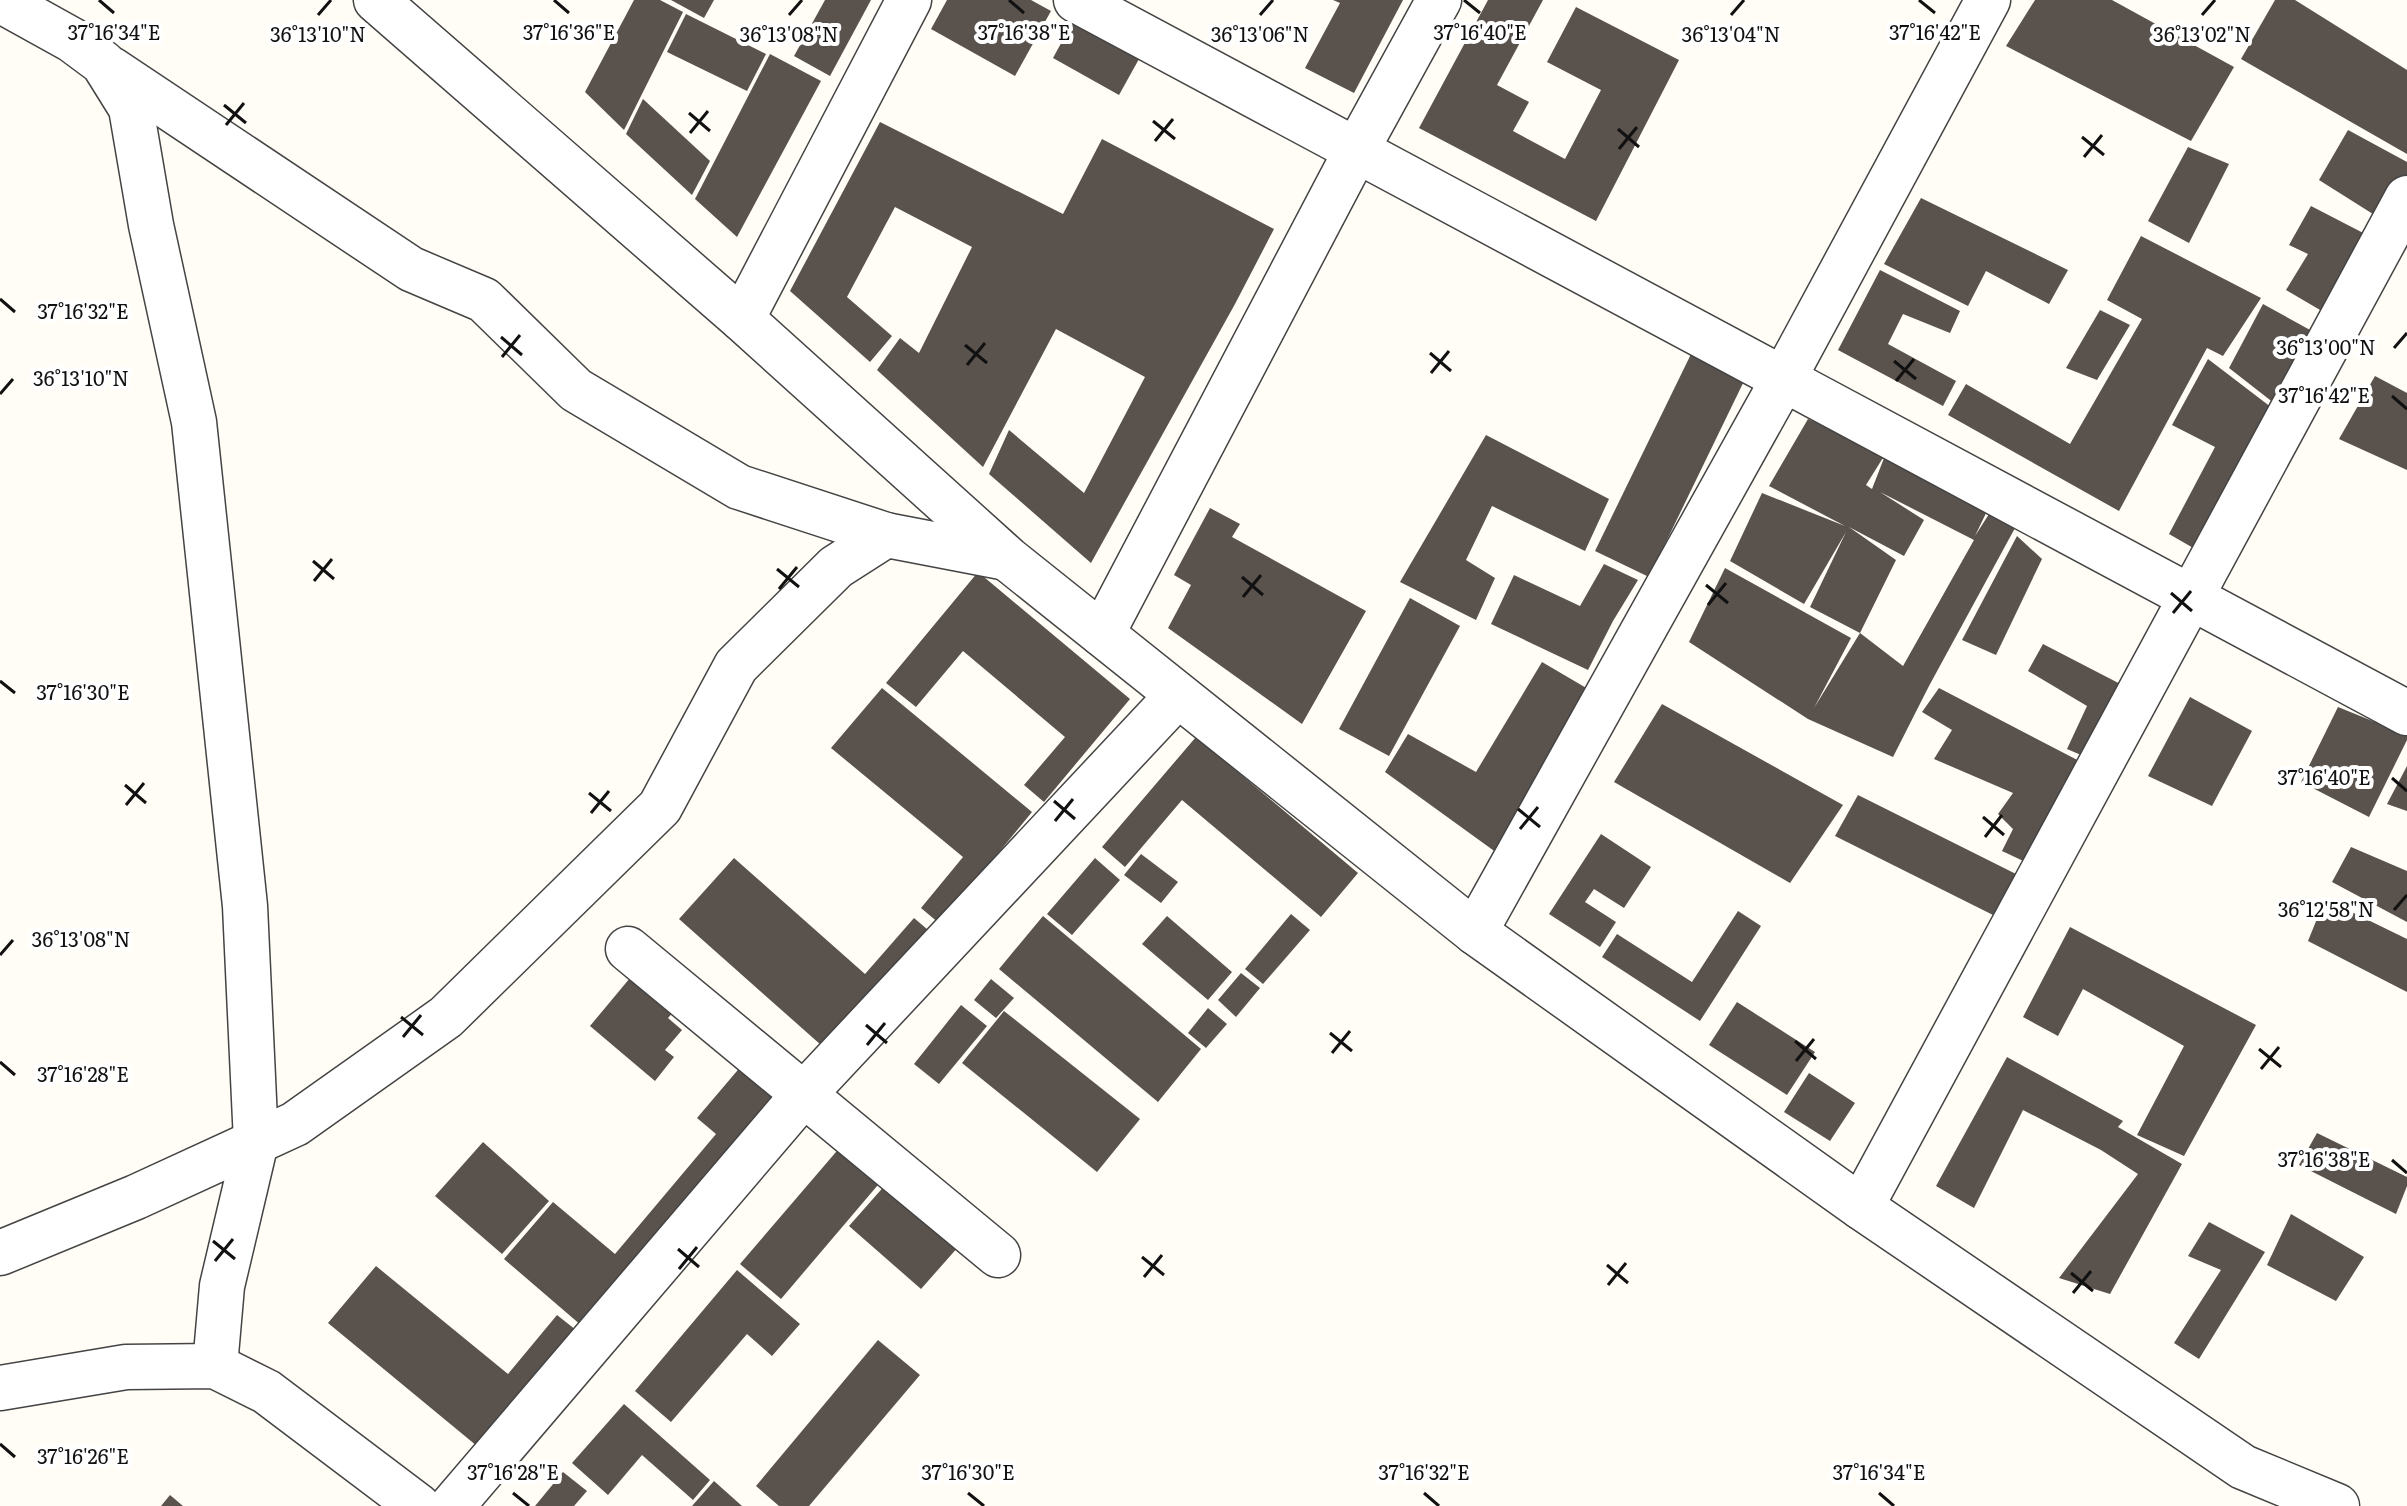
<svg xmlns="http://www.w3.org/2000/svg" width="2407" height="1506" viewBox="0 0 2407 1506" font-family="Literata,serif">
<rect width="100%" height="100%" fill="#fffdf5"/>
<!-- building -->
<g fill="#5a524d" fill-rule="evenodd">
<polygon points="634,0 660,0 683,12 624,130 585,92"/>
<polygon points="671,0 714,0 704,18"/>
<polygon points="825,0 871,0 830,76 794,56"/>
<polygon points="947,0 1031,0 1051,11 1015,76 931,29"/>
<polygon points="1333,0 1403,0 1354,93 1305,68 1340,3"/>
<polygon points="1488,0 1543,0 1497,85 1529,102 1513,131 1565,159 1601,90 1547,62 1576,7 1679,60 1596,221 1419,128"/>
<polygon points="2035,0 2112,0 2234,67 2191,141 2006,46"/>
<polygon points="2275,0 2295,0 2407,70 2407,154 2241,59"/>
<polygon points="686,14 766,54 747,91 667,52"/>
<polygon points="1072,23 1139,59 1119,95 1053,58"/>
<polygon points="770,54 821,81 737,237 695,199"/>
<polygon points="643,99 710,161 692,195 626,134"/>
<polygon points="880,122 1063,214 1102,139 1274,229 1235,304 1091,563 989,474 1009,430 1084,493 1145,377 1056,329 983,467 877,370 900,338 919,353 972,247 895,207 847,297 892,336 870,362 790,291"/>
<polygon points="2348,130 2407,162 2407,181 2384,221 2319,180"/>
<polygon points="2188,147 2229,164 2189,243 2148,221"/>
<polygon points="1921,198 2068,270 2049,304 1986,271 1968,306 1884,264"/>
<polygon points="2311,206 2371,237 2332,317 2286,290 2308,254 2289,245"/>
<polygon points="2141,236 2261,298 2223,356 2207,348 2119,511 1948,415 1966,384 2070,444 2142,319 2107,300"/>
<polygon points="1880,270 1960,311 1950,333 1903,314 1888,344 1956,381 1943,406 1838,350"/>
<polygon points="2263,304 2321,336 2279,407 2229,368"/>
<polygon points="2100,310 2130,325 2097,380 2066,368"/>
<polygon points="1693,350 1746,377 1649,577 1595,551"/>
<polygon points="2208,359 2280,414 2202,553 2169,534 2215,447 2172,425"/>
<polygon points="2375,376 2407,393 2407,470 2339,439"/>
<path d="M1808,419L1886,453L1989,507L1975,536L1989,514L2015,528L1929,686L1893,757L1808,719L1689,642L1725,568L1851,638L1814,708L1860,633L1903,666L1974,540L1880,492L1924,520L1904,556L1849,527L1896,560L1860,633L1810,607L1846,532L1804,604L1730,561L1762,493L1845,526L1769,486ZM1886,453L1872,489L1866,485Z"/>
<polygon points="1486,435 1609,499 1585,551 1492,506 1466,560 1495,578 1476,620 1400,582"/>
<polygon points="1210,508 1240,524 1232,537 1366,611 1302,724 1168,628 1191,585 1174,575"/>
<polygon points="2017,536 2042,559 1996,655 1962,640"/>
<polygon points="1604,564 1638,580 1613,621 1588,670 1491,624 1514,575 1580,606"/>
<polygon points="978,572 1130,699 1044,802 1024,785 1065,737 963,651 916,707 886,683"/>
<polygon points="1410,598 1460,626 1389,756 1339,729"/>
<polygon points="2043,644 2130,689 2095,761 2067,749 2087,706 2028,671"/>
<polygon points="1542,662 1588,689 1497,853 1385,772 1408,734 1476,772"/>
<polygon points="882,688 1032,812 940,924 921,908 963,857 831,748"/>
<polygon points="1939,688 2087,765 2034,866 2002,851 2013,829 1998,814 2013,793 1934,759 1952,730 1922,712"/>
<polygon points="2190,697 2252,731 2212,806 2148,776"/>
<polygon points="1662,704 1843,805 1790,883 1614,782"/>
<polygon points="2338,707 2407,735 2407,740 2369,817 2301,782"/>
<polygon points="1196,737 1358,873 1321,917 1182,800 1125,867 1102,847"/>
<polygon points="2407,766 2407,811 2387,804"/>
<polygon points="1858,795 2024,878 2003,920 1835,836"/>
<polygon points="1601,834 1651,867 1624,908 1594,889 1585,902 1616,922 1600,947 1549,914"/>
<polygon points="2351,847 2407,871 2407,922 2332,882"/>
<polygon points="1141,854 1178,882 1161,903 1124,875"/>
<polygon points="734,858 865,974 914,918 934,935 830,1053 679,919"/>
<polygon points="1095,858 1120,880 1072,935 1047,914"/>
<polygon points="2325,899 2407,939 2407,992 2308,941"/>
<polygon points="1738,911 1761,926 1700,1021 1602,957 1617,934 1692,982"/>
<polygon points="1291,914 1310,930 1263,984 1245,969"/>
<polygon points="1043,916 1201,1049 1158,1102 999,969"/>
<polygon points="1167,916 1232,972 1208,1000 1142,944"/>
<polygon points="2070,927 2256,1025 2184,1156 2137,1135 2184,1046 2083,989 2058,1036 2023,1017"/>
<polygon points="635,972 677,1008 668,1018 682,1030 665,1050 674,1057 655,1081 590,1026"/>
<polygon points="1241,973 1260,988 1236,1017 1218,1000"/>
<polygon points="991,979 1014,998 996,1018 974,1000"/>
<polygon points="1737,1002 1815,1052 1787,1095 1709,1045"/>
<polygon points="961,1005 987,1026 939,1084 914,1064"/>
<polygon points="1208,1008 1227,1024 1206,1048 1188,1033"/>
<polygon points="1004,1011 1140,1119 1097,1172 962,1063"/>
<polygon points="2007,1057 2123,1121 2118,1127 2182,1164 2110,1294 2059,1278 2138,1174 2101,1150 2023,1110 1974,1208 1936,1186"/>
<polygon points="748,1058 790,1094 589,1332 504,1259 553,1202 615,1254 716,1134 697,1118"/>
<polygon points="1809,1073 1855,1103 1830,1141 1784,1112"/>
<polygon points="2317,1133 2407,1177 2407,1186 2396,1214 2299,1165"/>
<polygon points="483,1142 549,1201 502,1254 435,1196"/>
<polygon points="842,1145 883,1179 781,1299 740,1264"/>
<polygon points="887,1183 959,1246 921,1289 849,1226"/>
<polygon points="2291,1214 2364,1257 2336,1301 2267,1265"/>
<polygon points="2209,1222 2265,1252 2199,1359 2174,1343 2221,1270 2188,1256"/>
<polygon points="376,1266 508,1374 557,1315 581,1334 483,1451 328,1323"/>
<polygon points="737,1270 800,1324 772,1356 747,1334 671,1422 635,1391"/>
<polygon points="878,1340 920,1375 809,1506 779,1506 756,1486"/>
<polygon points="624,1404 710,1480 693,1500 642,1455 608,1495 572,1463"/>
<polygon points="563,1472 587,1491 574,1506 535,1506"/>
<polygon points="714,1481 742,1506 692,1506"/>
<polygon points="170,1495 183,1506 161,1506"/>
</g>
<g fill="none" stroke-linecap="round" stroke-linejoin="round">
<defs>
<g id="minor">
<polyline points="0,0 72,40 103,63 131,108 151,225 194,422 245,906 256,1142 222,1286 215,1366"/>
<polyline points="376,0 742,319 1008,559 1475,932 1861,1207 2243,1467 2337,1506"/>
<polyline points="1076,0 2407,713"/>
<polyline points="111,69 411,269 484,300 576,390 739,487 886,535"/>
<polyline points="742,319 909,0"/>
<polyline points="1102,634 1356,151 1439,0"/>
<polyline points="1475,932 1784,378 1988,0"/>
<polyline points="628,949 998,1255"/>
<polyline points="1861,1207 2407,198"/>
<polyline points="0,1253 136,1197 295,1124 446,1017 660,807 736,666 836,567 886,535 1006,558"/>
<polyline points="0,1388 126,1367 215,1366 267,1392 418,1506"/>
<polyline points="452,1506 804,1094 1177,696"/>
</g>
</defs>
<!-- minor casing -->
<use href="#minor" stroke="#444" stroke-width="47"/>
<!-- minor -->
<use href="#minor" stroke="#fff" stroke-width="44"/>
</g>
<!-- ticks -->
<path fill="none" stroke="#111" stroke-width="3" d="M99,0L114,13M554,0L569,13M1009,0L1024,13M1464,0L1480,13M1919,0L1935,13M318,15L331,0M789,15L802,0M1260,15L1273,0M1731,15L1744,0M2202,15L2215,0M224,105L246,123M689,113L710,131M1153,121L1175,139M226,125L244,103M1618,129L1639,147M690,133L708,111M2082,137L2104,155M1155,141L1173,119M1619,149L1637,127M2084,157L2102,135M0,299L15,312M501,337L522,355M965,345L987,363M2394,348L2407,333M1430,353L1451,371M502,357L520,335M1894,361L1916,379M967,365L985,343M1431,373L1449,351M1896,381L1914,359M0,394L13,379M2392,396L2407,409M313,561L334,579M777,569L799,587M1242,577L1263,595M314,581L332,559M1706,585L1728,603M779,589L797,567M2171,593L2192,611M1243,597L1261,575M1708,605L1726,583M2173,613L2191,591M0,681L15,693M2392,778L2407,791M125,785L146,803M589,793L611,811M1054,801L1075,819M126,805L144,783M1518,809L1540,827M591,813L609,791M1983,817L2004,835M1055,821L1073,799M1520,829L1538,807M1985,837L2002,815M2394,910L2407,895M0,955L13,940M401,1017L423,1035M866,1025L887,1043M1330,1033L1352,1051M403,1037L421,1015M1795,1041L1816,1059M867,1045L885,1023M2259,1049L2281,1067M1332,1053L1350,1031M1796,1061L1814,1039M0,1062L15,1075M2261,1069L2279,1047M2392,1160L2407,1173M213,1241L235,1259M678,1249L699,1267M1142,1257L1164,1275M215,1261L233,1239M1607,1265L1628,1283M679,1269L697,1247M2071,1273L2093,1291M1144,1277L1162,1255M1608,1285L1626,1263M2073,1293L2091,1271M0,1444L15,1457M513,1493L529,1506M968,1493L984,1506M1424,1493L1439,1506M1879,1493L1894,1506"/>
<g font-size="20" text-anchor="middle" fill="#111" stroke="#fff" stroke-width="8" stroke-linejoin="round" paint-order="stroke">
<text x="1480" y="40">37°16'40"E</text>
<text x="1935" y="40">37°16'42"E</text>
<text x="114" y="40">37°16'34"E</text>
<text x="569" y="40">37°16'36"E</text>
<text x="1024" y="40">37°16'38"E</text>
<text x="318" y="42">36°13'10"N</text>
<text x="789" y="42">36°13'08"N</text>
<text x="1260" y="42">36°13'06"N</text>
<text x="1731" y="42">36°13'04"N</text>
<text x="2202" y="42">36°13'02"N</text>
<text x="83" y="319">37°16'32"E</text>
<text x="2326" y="355">36°13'00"N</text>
<text x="81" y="386">36°13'10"N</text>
<text x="2324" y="403">37°16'42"E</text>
<text x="83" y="700">37°16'30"E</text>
<text x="2324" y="785">37°16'40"E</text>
<text x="2326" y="917">36°12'58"N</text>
<text x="81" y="947">36°13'08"N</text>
<text x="83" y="1082">37°16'28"E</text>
<text x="2324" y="1167">37°16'38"E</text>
<text x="83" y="1464">37°16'26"E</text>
<text x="513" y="1480">37°16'28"E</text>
<text x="968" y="1480">37°16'30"E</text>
<text x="1424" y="1480">37°16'32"E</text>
<text x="1879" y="1480">37°16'34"E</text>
</g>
</svg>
